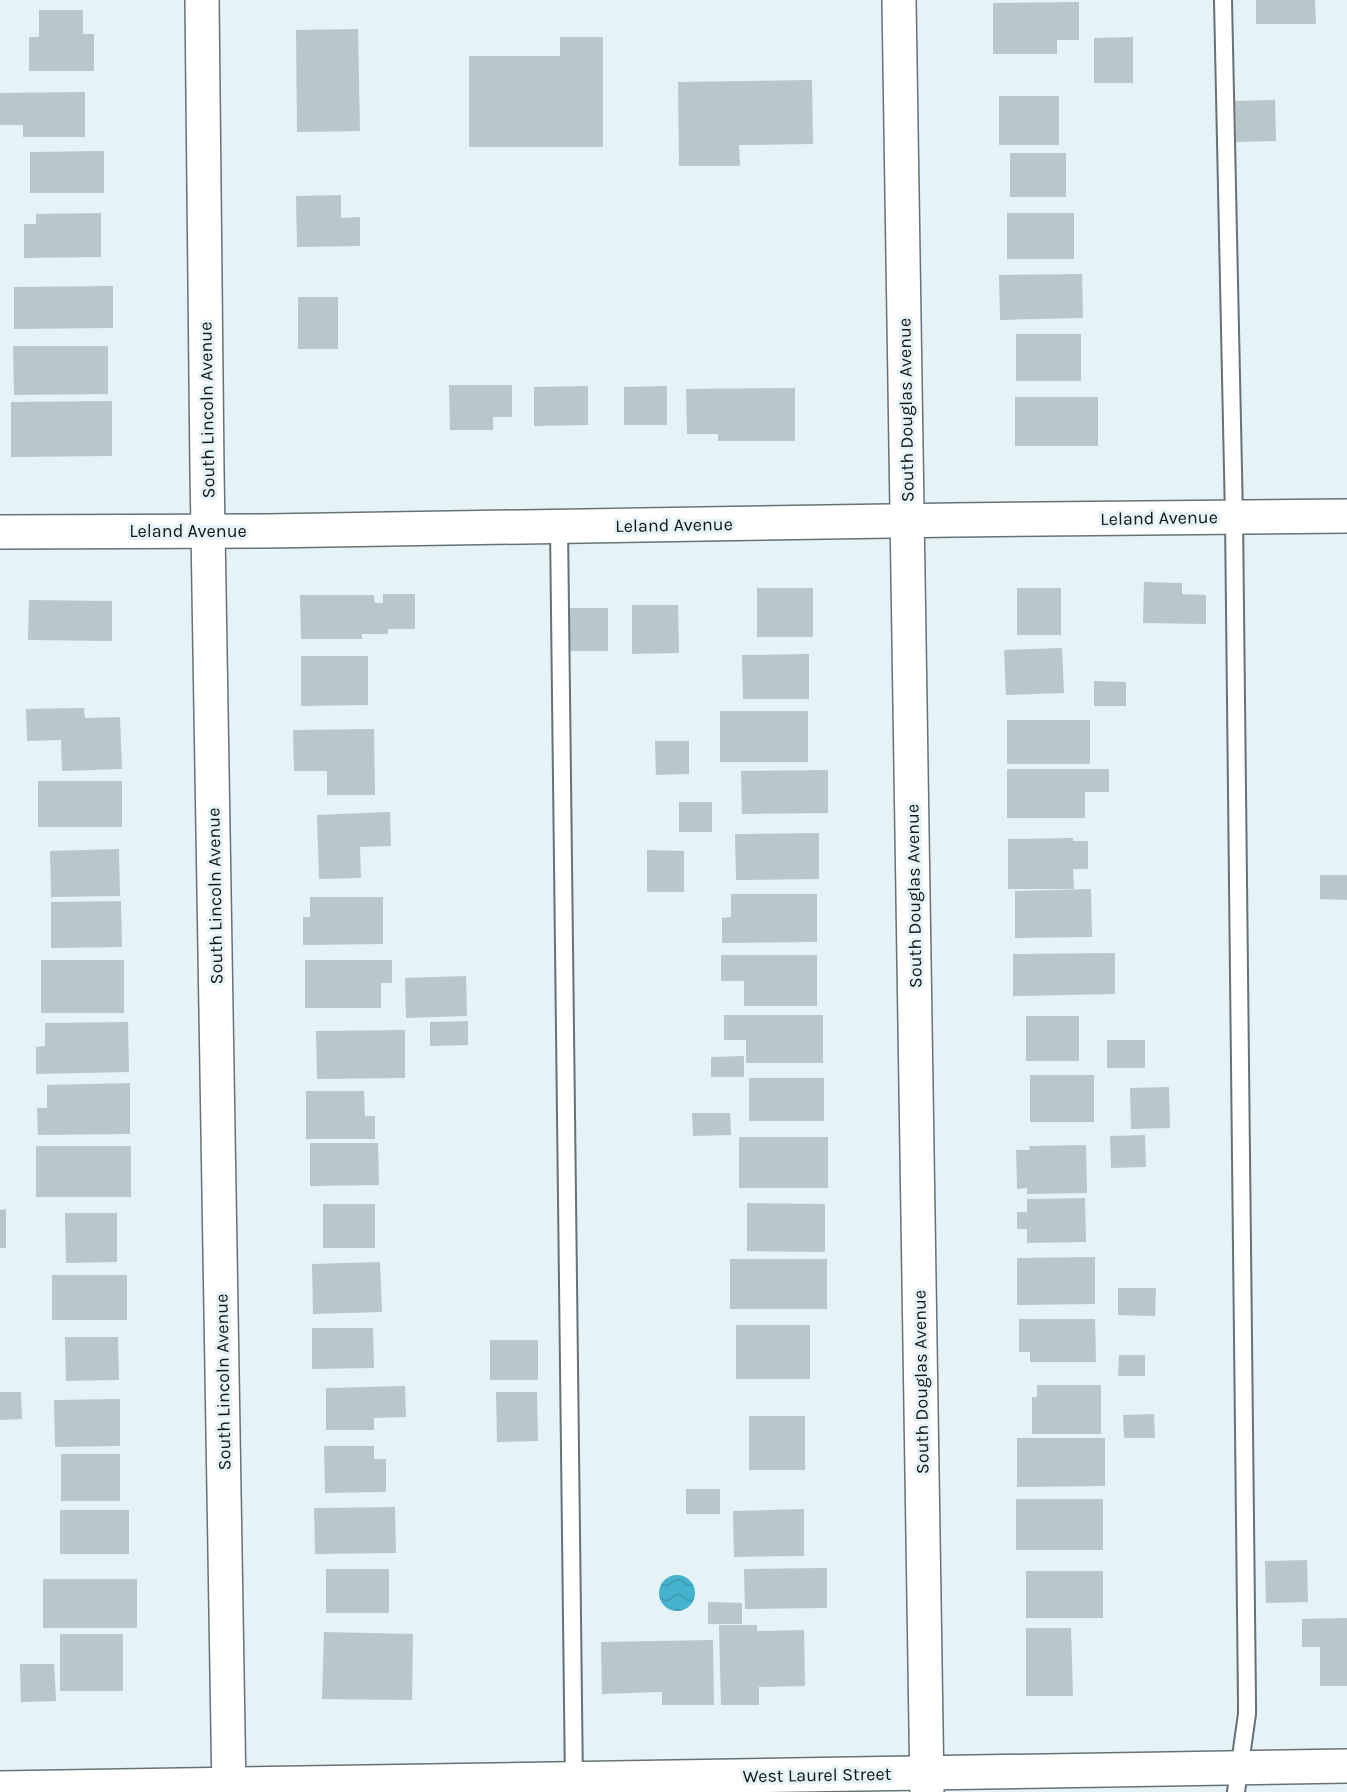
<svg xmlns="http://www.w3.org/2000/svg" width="1347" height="1792" viewBox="0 0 1347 1792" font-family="Karla,sans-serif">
<defs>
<pattern id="water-waves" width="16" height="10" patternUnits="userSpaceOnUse" patternTransform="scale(1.5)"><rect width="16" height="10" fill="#45b2ce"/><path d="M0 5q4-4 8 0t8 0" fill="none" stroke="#3b98b0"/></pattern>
</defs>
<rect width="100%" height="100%" fill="#e5f2f6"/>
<!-- water -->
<circle fill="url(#water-waves)" cx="677" cy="1593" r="18"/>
<!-- building -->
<g fill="#b9c6ca">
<polygon points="1256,0 1315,0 1316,24 1256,24"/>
<polygon points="1079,2 1079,40 1057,40 1057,54 993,54 993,3"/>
<polygon points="39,10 83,10 83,34 94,34 94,71 29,71 29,37 39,37"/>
<polygon points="358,29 360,131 297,132 296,30"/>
<polygon points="560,37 603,37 603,147 469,147 469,56 560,56"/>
<polygon points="1133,37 1133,83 1094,83 1094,38"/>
<polygon points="812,80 813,144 739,145 740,166 679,166 678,82"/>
<polygon points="85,92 85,137 23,137 23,125 0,125 0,93"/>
<rect x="999" y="96" width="60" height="49"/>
<polygon points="1275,100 1276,141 1236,142 1235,101"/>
<polygon points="104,151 104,193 30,193 30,152"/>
<rect x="1010" y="153" width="56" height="44"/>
<polygon points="341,195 341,218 360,217 360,246 297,247 296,196"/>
<polygon points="101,213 101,257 24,258 24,224 36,224 36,214"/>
<rect x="1007" y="213" width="67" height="46"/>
<polygon points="1082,274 1083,318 1000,320 999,275"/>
<polygon points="113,286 113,328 14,329 14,287"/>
<rect x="298" y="297" width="40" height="52"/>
<rect x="1016" y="334" width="65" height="47"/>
<polygon points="13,346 108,346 108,394 14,395"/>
<polygon points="449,385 512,385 512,417 493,417 493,430 450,430"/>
<polygon points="588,386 588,425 534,426 534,387"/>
<polygon points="667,386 667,425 624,425 624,387"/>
<polygon points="795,388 795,441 718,441 718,434 687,434 686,389"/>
<rect x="1015" y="397" width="83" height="49"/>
<polygon points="112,401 112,456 11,457 11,402"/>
<polygon points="1144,582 1182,583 1182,594 1206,595 1206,624 1143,623"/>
<rect x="757" y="588" width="56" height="49"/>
<rect x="1017" y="588" width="44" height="47"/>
<polygon points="383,594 415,594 415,629 388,629 388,634 362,634 362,639 301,639 300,595 374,595 375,603 383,603"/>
<polygon points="29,600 112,601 112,641 28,640"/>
<polygon points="632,605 678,605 679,653 632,654"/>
<rect x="567" y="608" width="41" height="43"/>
<polygon points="1062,648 1064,693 1006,695 1004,650"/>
<polygon points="809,654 809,699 743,699 742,655"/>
<polygon points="301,656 368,656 368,705 301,706"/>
<polygon points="1094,681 1126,682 1126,706 1094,706"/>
<polygon points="84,708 85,718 120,717 122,769 62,771 61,740 27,741 26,709"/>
<rect x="720" y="711" width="88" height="51"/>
<rect x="1007" y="720" width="83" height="44"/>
<polygon points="374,729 375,795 327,795 327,771 294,771 293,730"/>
<polygon points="655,741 689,741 689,774 656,775"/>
<polygon points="1007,769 1109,769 1109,792 1085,792 1085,818 1007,818"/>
<polygon points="828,770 828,813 742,814 741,771"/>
<rect x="38" y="781" width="84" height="46"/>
<rect x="679" y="802" width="33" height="30"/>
<polygon points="390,812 391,846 360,847 361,878 319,879 317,815"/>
<polygon points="819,833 819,879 736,880 735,834"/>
<polygon points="1073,838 1073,841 1088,841 1088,869 1073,869 1074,889 1008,889 1008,839"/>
<polygon points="119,849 120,896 51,897 50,851"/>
<polygon points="647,850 684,851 684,892 647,892"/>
<polygon points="1320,875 1347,875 1347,900 1320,899"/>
<polygon points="1091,889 1092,937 1015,938 1015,891"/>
<polygon points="731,894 817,894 817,942 722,943 722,918 731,917"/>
<polygon points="310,897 383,897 383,944 303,945 303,917 310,917"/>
<polygon points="121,901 122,947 51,948 51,902"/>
<polygon points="1115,953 1115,994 1013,996 1013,954"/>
<polygon points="721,955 817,955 817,1006 744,1006 744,981 721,981"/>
<rect x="41" y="960" width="83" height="53"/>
<polygon points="305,960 392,960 392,983 381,983 381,1008 305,1008"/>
<polygon points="466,976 467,1016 406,1018 405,978"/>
<polygon points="724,1015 823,1015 823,1063 746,1063 746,1040 724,1040"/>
<rect x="1026" y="1016" width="53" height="45"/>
<polygon points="468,1021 468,1045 430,1046 430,1022"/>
<polygon points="128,1022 129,1072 36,1074 36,1047 45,1046 45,1023"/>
<polygon points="405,1030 405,1078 317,1079 316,1031"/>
<rect x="1107" y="1040" width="38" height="28"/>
<polygon points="744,1056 744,1077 711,1077 711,1057"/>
<rect x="1030" y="1075" width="64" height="47"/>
<rect x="749" y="1078" width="75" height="43"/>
<polygon points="130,1083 130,1134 38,1135 37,1108 47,1108 47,1085"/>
<polygon points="1169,1087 1170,1128 1131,1129 1130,1088"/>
<polygon points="306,1091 364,1091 365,1116 375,1116 375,1139 306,1139"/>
<polygon points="692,1113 730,1113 731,1135 693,1136"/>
<polygon points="1145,1135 1146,1167 1111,1168 1110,1136"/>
<rect x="739" y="1137" width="89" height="51"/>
<polygon points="310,1143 378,1143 379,1185 310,1186"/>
<polygon points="1086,1145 1087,1193 1027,1194 1027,1188 1017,1189 1016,1150 1030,1150 1029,1146"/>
<rect x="36" y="1146" width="95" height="51"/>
<polygon points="1085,1198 1086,1242 1027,1243 1027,1229 1017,1229 1017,1212 1027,1212 1027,1199"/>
<polygon points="747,1203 825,1204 825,1252 747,1251"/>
<rect x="323" y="1204" width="52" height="44"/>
<polygon points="6,1209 6,1248 0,1248 0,1210"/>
<polygon points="65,1213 117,1213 117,1262 66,1263"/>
<polygon points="1095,1257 1095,1304 1017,1305 1017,1258"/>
<rect x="730" y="1259" width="97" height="50"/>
<polygon points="380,1262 382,1312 313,1314 312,1264"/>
<rect x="52" y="1275" width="75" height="45"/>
<polygon points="1118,1288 1156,1288 1155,1316 1118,1315"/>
<polygon points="1019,1319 1095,1319 1096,1362 1030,1362 1030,1352 1019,1352"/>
<rect x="736" y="1325" width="74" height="54"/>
<polygon points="312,1328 373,1328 374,1368 312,1369"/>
<polygon points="65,1337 118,1337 119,1380 66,1381"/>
<rect x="490" y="1340" width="48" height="40"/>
<polygon points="1119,1355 1145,1355 1145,1376 1118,1376"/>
<polygon points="1037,1385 1101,1385 1101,1434 1032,1434 1032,1397 1037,1397"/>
<polygon points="405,1386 406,1417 374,1418 374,1430 326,1430 326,1388"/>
<polygon points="0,1392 21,1392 22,1419 0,1420"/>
<polygon points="496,1392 537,1392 538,1441 497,1442"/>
<polygon points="120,1399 120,1446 55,1447 54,1400"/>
<polygon points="1154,1414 1155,1438 1124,1438 1123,1415"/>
<rect x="749" y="1416" width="56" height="54"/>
<polygon points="1017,1438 1105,1438 1105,1486 1017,1487"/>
<polygon points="324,1446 374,1446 374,1459 386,1459 386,1492 325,1493"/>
<rect x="61" y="1454" width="59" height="47"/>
<rect x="686" y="1489" width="34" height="25"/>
<rect x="1016" y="1499" width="87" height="51"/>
<polygon points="395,1507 396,1553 315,1554 314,1508"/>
<polygon points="804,1509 804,1556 734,1557 733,1511"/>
<rect x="60" y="1510" width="69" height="44"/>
<polygon points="1307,1560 1308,1602 1266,1603 1265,1561"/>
<polygon points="827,1568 827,1608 745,1609 744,1569"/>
<rect x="326" y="1569" width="63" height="44"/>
<rect x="1026" y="1571" width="77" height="47"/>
<rect x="43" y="1579" width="94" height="49"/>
<polygon points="708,1602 742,1603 742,1624 708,1624"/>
<polygon points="1347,1618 1347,1686 1320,1686 1320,1647 1302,1647 1302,1619"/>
<polygon points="719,1625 757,1625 757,1631 804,1630 805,1686 759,1687 759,1705 721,1705"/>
<polygon points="1026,1628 1071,1628 1073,1696 1026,1696"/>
<polygon points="324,1632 413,1634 412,1700 322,1699"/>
<rect x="60" y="1634" width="63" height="57"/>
<polygon points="713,1640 714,1705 662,1705 662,1692 602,1694 601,1642"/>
<polygon points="20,1664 54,1664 56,1701 21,1702"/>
</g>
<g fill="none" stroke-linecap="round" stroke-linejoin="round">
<defs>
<g id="service">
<polyline points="1223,0 1234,517 1247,1702 1247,1714 1236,1792"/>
<polyline points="559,527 574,1785"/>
</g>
<g id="minor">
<polyline points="202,0 207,470 229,1792"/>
<polyline points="899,0 927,1792"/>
<polyline points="0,532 267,531 954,520 1347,516"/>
</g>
<polyline id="tertiary" points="0,1788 1347,1766"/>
</defs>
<!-- service casing -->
<use href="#service" stroke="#677276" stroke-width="20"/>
<!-- minor casing -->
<use href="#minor" stroke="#677276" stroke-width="36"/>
<!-- tertiary casing -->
<use href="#tertiary" stroke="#677276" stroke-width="36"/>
<!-- service -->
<use href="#service" stroke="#fff" stroke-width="16"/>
<!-- minor -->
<use href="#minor" stroke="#fff" stroke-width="33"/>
<!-- tertiary -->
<use href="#tertiary" stroke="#fff" stroke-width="33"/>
</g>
<g text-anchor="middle" stroke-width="6" stroke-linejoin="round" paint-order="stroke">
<!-- street labels -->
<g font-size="18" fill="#121718" stroke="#e5f2f6">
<text transform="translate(207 410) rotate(-91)" y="6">South Lincoln Avenue</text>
<text transform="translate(906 410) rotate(-91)" y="6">South Douglas Avenue</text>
<text transform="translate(1159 518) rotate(-1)" y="6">Leland Avenue</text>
<text transform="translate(674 525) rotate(-1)" y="6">Leland Avenue</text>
<text x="188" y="537">Leland Avenue</text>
<text transform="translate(215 896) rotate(-91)" y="6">South Lincoln Avenue</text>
<text transform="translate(914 896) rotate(-91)" y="6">South Douglas Avenue</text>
<text transform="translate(223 1382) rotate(-91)" y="6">South Lincoln Avenue</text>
<text transform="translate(921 1382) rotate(-91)" y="6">South Douglas Avenue</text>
<text transform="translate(817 1775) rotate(-1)" y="6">West Laurel Street</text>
</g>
</g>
</svg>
